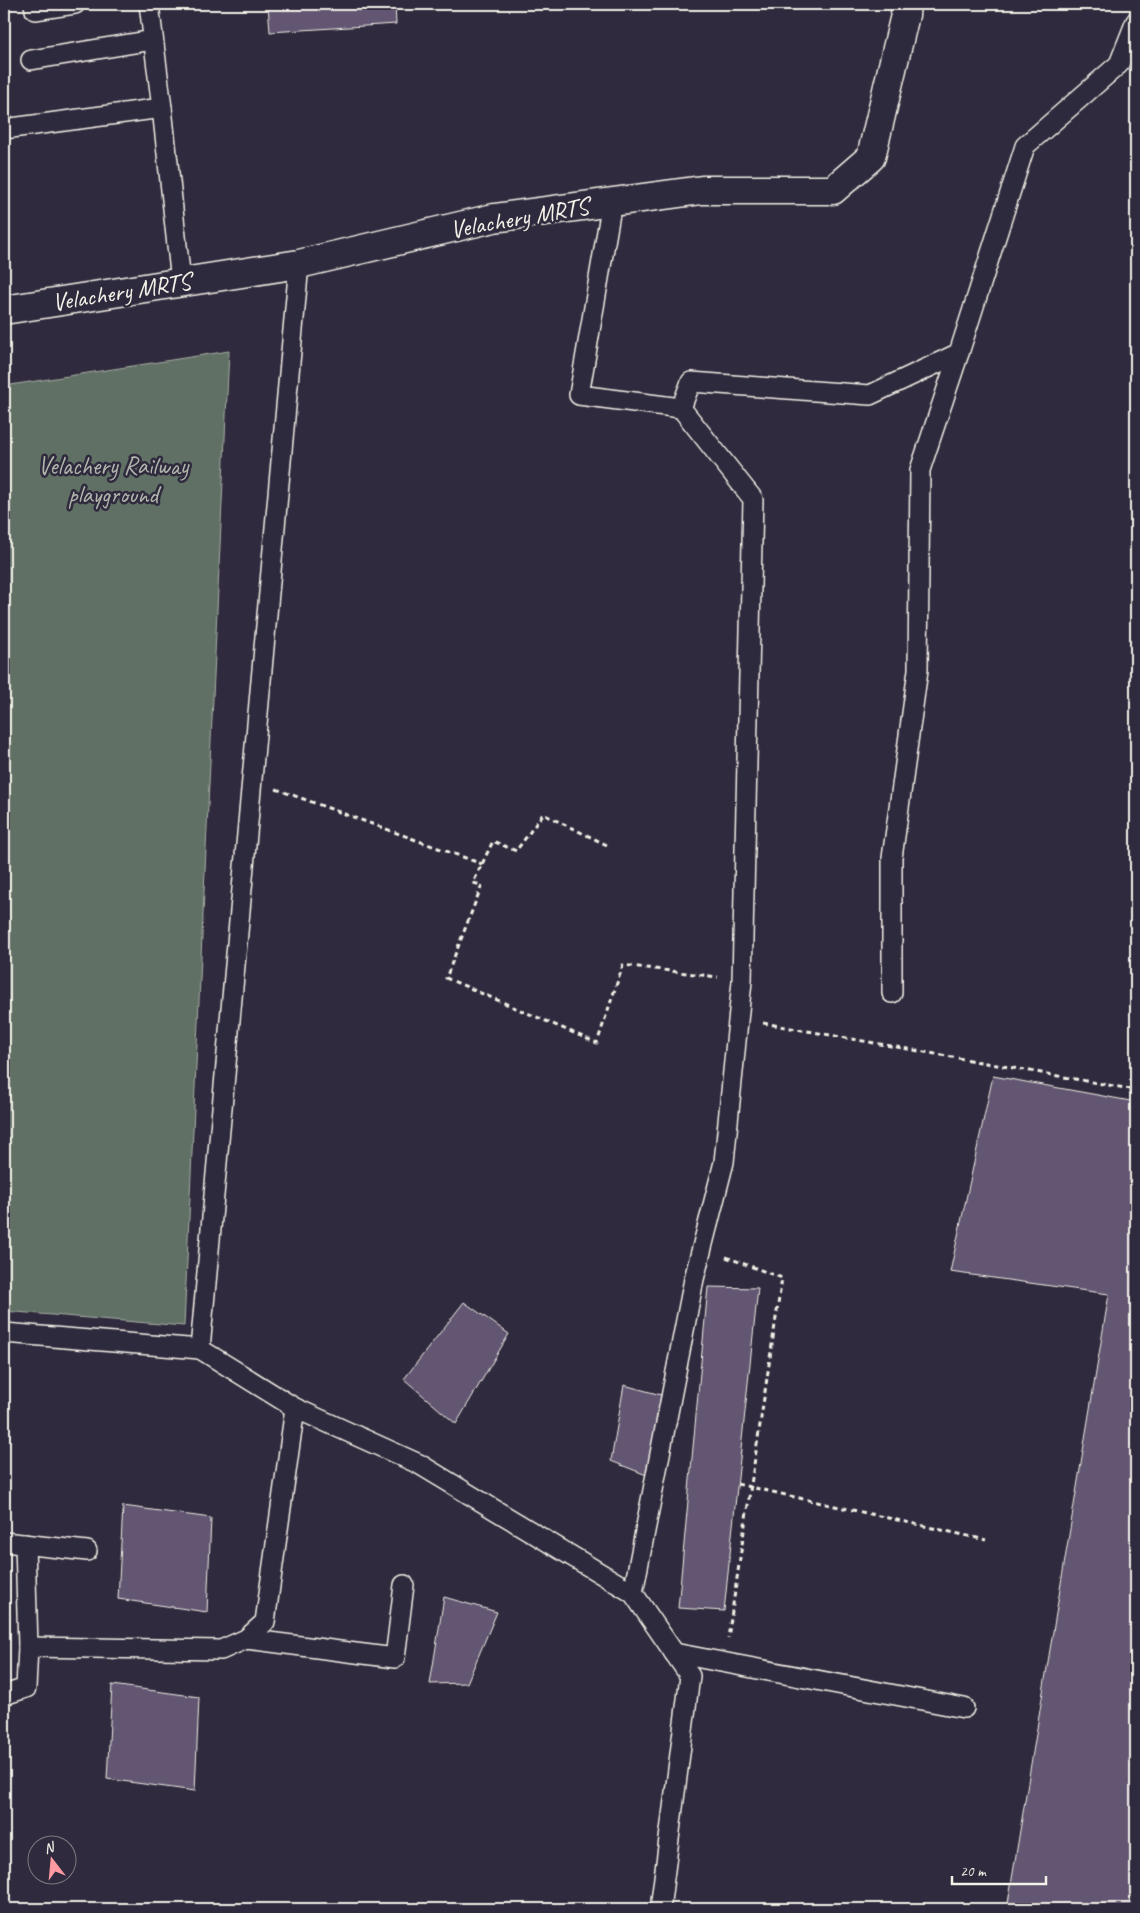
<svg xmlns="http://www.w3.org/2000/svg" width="1140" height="1913" viewBox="0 0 1140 1913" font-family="Caveat,sans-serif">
<rect width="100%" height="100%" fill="#2f2a3d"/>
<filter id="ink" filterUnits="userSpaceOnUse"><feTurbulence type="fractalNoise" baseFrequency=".02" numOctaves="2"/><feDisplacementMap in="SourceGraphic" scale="10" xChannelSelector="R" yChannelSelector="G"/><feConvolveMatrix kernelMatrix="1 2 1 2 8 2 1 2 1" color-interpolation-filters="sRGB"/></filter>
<g filter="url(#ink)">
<!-- green -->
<polygon fill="#606f65" stroke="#aab0a6" points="229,351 184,1326 4,1311 4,386"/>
<!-- building -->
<g fill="#625672" stroke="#f4f1e8">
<polygon points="268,4 395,4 396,24 270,32"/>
<polygon points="993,1076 1136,1102 1136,1909 1007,1909 1109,1294 950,1272"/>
<polygon points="708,1287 758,1288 724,1611 678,1608"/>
<polygon points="464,1302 509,1334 456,1424 404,1379"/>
<polygon points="624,1385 661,1395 649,1476 611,1461"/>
<polygon points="123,1506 211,1518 207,1612 118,1599"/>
<polygon points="444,1597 497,1612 467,1683 430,1684"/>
<polygon points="112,1685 199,1697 195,1791 107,1779"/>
</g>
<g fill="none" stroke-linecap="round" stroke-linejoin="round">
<defs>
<g id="service">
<polyline points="34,4 35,10 75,4"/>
<polyline points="149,4 162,108"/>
<polyline points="31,60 153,40"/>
<polyline points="4,129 162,108 181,282"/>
<polyline points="681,408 691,382 870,395 959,353 1025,146 1119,64 1136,21"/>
<polyline points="892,993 892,858 918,670 920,470 959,353"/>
<polyline points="4,1333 200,1349 299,264"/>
<polyline points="200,1349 295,1408 419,1464 633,1593 694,1279 724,1162 742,981 753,499 681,408 579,395 612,202"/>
<polyline points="4,1542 87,1551"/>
<polyline points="25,1544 28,1647"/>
<polyline points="633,1593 690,1676 660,1909"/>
<polyline points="246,1639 395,1658 404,1585"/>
<polyline points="674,1653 964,1708"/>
<polyline points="4,1695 26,1688 28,1647 221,1650 246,1639 265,1622 295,1408"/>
</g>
<polyline id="tertiary" points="4,310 299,264 494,218 702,190 833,190 871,157 905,15 906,4"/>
</defs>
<!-- service casing -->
<use href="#service" stroke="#f4f1e8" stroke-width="22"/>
<!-- tertiary casing -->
<use href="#tertiary" stroke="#f4f1e8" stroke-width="31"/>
<!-- path -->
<g stroke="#f4f1e8" stroke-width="3" stroke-dasharray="5 4" stroke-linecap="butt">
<polyline points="276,789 482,864"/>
<polyline points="607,845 543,814 516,851 493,841 473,883 482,885 446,978 597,1043 623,965 718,977"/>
<polyline points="763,1023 1136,1090"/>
<polyline points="726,1257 782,1278 728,1638"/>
<polyline points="737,1484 986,1540"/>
</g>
<!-- service -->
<use href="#service" stroke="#2f2a3d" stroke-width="19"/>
<!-- tertiary -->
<use href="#tertiary" stroke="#2f2a3d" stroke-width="28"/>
</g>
</g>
<g text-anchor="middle" stroke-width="5" stroke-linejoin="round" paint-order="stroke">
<!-- street labels -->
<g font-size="25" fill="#f4f1e8" stroke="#2f2a3d">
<text transform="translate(519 217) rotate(-10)" y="9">Velachery MRTS</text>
<text transform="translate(121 291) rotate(-9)" y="9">Velachery MRTS</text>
</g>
<!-- park labels -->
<g font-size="25" fill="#b1b6ad" stroke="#2f2a3d">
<text x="113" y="474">Velachery Railway<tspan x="113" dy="29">playground</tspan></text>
</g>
</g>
<!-- margin -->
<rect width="1140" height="1913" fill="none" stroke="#2f2a3d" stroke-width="20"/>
<rect x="10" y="10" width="1120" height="1893" fill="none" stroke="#f4f1e8" stroke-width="2" filter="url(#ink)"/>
<!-- north arrow -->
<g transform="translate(52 1860) rotate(344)"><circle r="24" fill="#2f2a3d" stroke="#7e7a81"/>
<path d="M0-4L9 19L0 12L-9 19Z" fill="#ff9aa2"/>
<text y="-8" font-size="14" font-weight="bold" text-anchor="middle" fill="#f4f1e8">N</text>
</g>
<!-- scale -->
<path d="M952 1876v8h94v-8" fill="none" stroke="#f4f1e8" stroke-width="2.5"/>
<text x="960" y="1876" font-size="15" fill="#f4f1e8" stroke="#2f2a3d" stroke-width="4" paint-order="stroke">20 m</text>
</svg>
